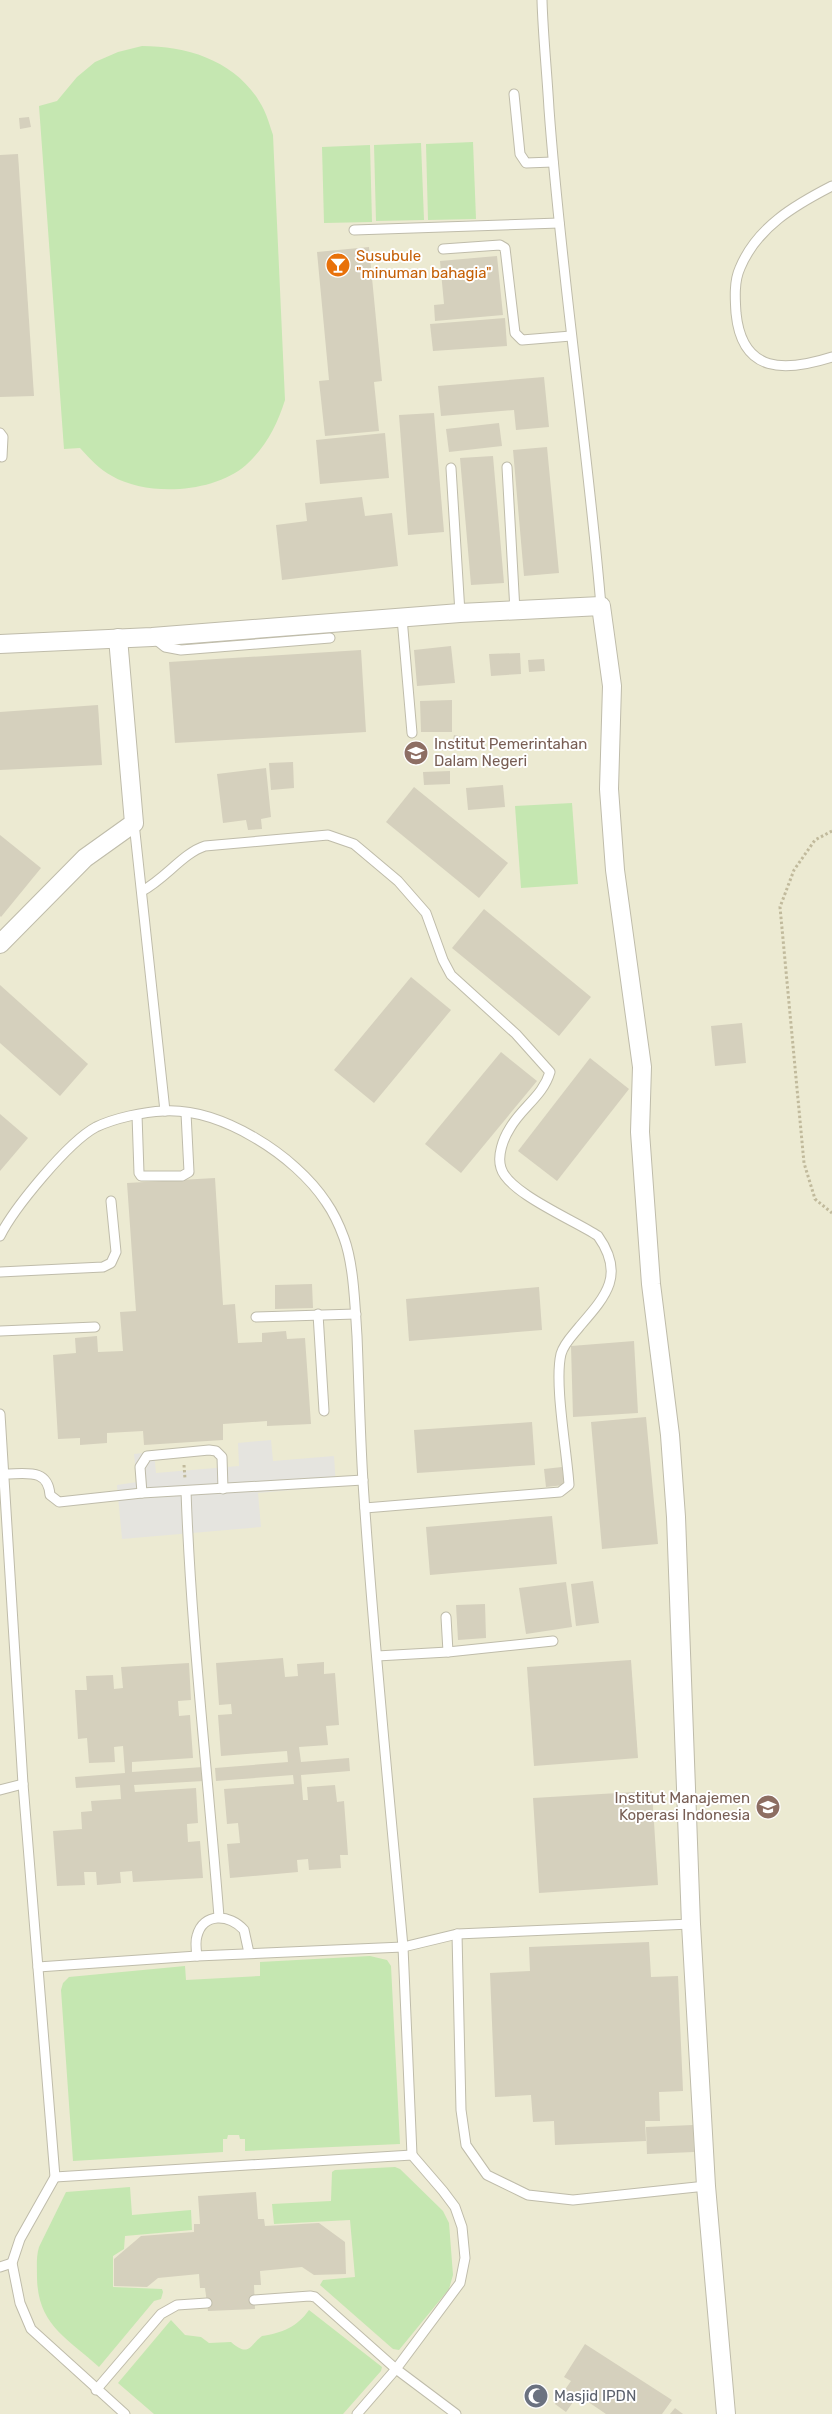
<svg xmlns="http://www.w3.org/2000/svg" width="832" height="2414" viewBox="0 0 832 2414" font-family="Rubik,sans-serif">
<rect width="100%" height="100%" fill="#f4f2e8"/>
<!-- education -->
<rect fill="#ecead2" x="0" y="0" width="832" height="2414"/>
<!-- green -->
<g fill="#c5e7b1">
<path d="M142,46C191,46 241,63 264,110C268,118 270,127 273,135L285,400C277,425 266,447 246,465C214,493 148,497 112,476C99,469 90,459 80,448L64,449L39,106L57,101L77,77L95,62L118,52Z"/>
<polygon points="473,142 476,219 428,220 426,144"/>
<polygon points="421,143 424,220 376,221 374,145"/>
<polygon points="370,145 372,222 324,223 322,147"/>
<polygon points="572,803 578,884 521,888 515,806"/>
<polygon points="370,1956 387,1960 391,1966 400,2144 245,2151 245,2139 240,2139 239,2135 228,2135 227,2139 223,2139 223,2152 73,2161 61,1990 63,1983 69,1977 185,1966 186,1980 260,1976 260,1962"/>
<polygon points="395,2167 400,2169 443,2211 449,2223 453,2275 449,2289 399,2350 393,2349 320,2285 323,2280 355,2277 350,2220 274,2224 272,2204 331,2201 332,2172 335,2170"/>
<path d="M130,2187L132,2215L191,2210L192,2230L125,2236L124,2249L113,2256V2287L162,2289L163,2292L161,2299L154,2301L99,2367C67,2338 38,2325 37,2278C37,2267 36,2257 39,2247L66,2192Z"/>
<path d="M309,2310L382,2367L381,2371L343,2414H154L118,2383L171,2320L185,2335L201,2337L209,2343L231,2342C249,2358 250,2345 262,2336C282,2333 297,2327 309,2310Z"/>
</g>
<!-- parking -->
<polygon fill="#e5e4df" points="271,1440 273,1461 334,1456 336,1486 258,1493 261,1527 122,1539 117,1485 137,1482 134,1454 154,1452 156,1473 239,1466 238,1443"/>
<!-- building -->
<g fill="#d5d0bd">
<polygon points="29,117 31,127 20,129 19,118"/>
<polygon points="18,154 34,396 0,397 0,155"/>
<polygon points="369,247 382,381 374,382 379,431 325,436 319,381 329,380 317,252"/>
<polygon points="497,256 503,315 435,321 434,305 444,304 440,261"/>
<polygon points="505,318 507,346 433,351 430,324"/>
<polygon points="544,377 549,427 516,430 514,410 441,416 438,386"/>
<polygon points="434,413 444,532 408,535 399,415"/>
<polygon points="499,423 502,446 449,452 446,429"/>
<polygon points="385,433 389,478 320,484 316,440"/>
<polygon points="547,447 559,573 524,576 513,450"/>
<polygon points="493,456 504,583 471,585 460,458"/>
<polygon points="362,497 365,516 392,513 398,566 282,580 276,525 307,521 305,503"/>
<polygon points="451,646 455,683 417,686 414,650"/>
<polygon points="361,650 366,732 175,743 169,662"/>
<polygon points="520,653 521,674 491,676 489,654"/>
<polygon points="544,659 545,671 529,672 528,660"/>
<polygon points="452,700 452,732 421,732 420,701"/>
<polygon points="98,705 102,765 0,770 0,712"/>
<polygon points="454,735 463,737 462,745 452,743"/>
<polygon points="293,762 294,788 271,790 269,763"/>
<polygon points="266,768 271,817 261,819 262,829 248,830 246,820 223,823 217,774"/>
<polygon points="450,771 450,784 424,785 423,772"/>
<polygon points="503,785 505,807 468,810 466,788"/>
<polygon points="414,787 508,863 479,898 386,822"/>
<polygon points="0,835 41,868 1,917 0,916"/>
<polygon points="484,909 591,997 559,1036 452,948"/>
<polygon points="411,977 451,1010 374,1103 334,1070"/>
<polygon points="0,985 88,1064 60,1096 0,1043"/>
<polygon points="742,1023 746,1063 715,1066 711,1026"/>
<polygon points="501,1052 537,1081 461,1173 425,1144"/>
<polygon points="590,1058 629,1089 557,1181 518,1151"/>
<polygon points="0,1114 28,1138 0,1171"/>
<polygon points="215,1178 223,1305 235,1304 238,1343 262,1342 262,1333 286,1331 287,1339 305,1338 311,1424 267,1426 267,1421 223,1424 223,1440 144,1445 143,1431 107,1433 107,1443 80,1445 80,1438 58,1439 53,1355 76,1353 75,1338 97,1336 98,1352 123,1351 120,1312 136,1311 127,1183"/>
<polygon points="312,1284 313,1308 275,1309 275,1285"/>
<polygon points="539,1287 542,1330 409,1341 406,1299"/>
<polygon points="634,1341 638,1413 573,1417 571,1346"/>
<polygon points="646,1417 658,1544 602,1549 591,1422"/>
<polygon points="532,1422 535,1465 417,1473 414,1430"/>
<polygon points="562,1467 564,1485 546,1487 544,1469"/>
<polygon points="552,1516 557,1564 430,1575 426,1527"/>
<polygon points="593,1581 599,1623 576,1626 571,1584"/>
<polygon points="566,1582 572,1627 526,1634 519,1588"/>
<polygon points="485,1604 486,1638 458,1640 456,1605"/>
<polygon points="283,1658 285,1677 298,1676 297,1664 324,1662 324,1674 335,1673 339,1725 326,1726 328,1745 299,1747 301,1762 349,1758 350,1771 301,1775 303,1800 308,1800 307,1787 335,1785 337,1802 344,1801 348,1855 340,1855 341,1868 309,1870 308,1859 297,1860 298,1872 230,1878 227,1844 240,1843 238,1823 227,1824 224,1789 294,1784 293,1775 216,1781 215,1768 288,1762 287,1751 221,1756 218,1715 232,1714 231,1704 219,1705 216,1663"/>
<polygon points="631,1660 638,1758 534,1766 527,1667"/>
<polygon points="189,1663 191,1700 178,1701 179,1716 190,1715 193,1758 132,1762 132,1772 203,1767 204,1781 134,1785 135,1792 196,1788 198,1823 187,1824 188,1842 200,1841 203,1878 133,1882 132,1871 120,1872 121,1883 97,1885 96,1872 84,1872 85,1885 57,1886 53,1831 82,1829 81,1812 92,1811 91,1801 121,1799 120,1785 76,1788 75,1777 125,1773 123,1746 114,1747 115,1762 89,1763 87,1738 78,1739 75,1690 87,1690 86,1676 113,1675 114,1689 123,1688 121,1667"/>
<polygon points="652,1791 658,1885 539,1893 533,1798"/>
<polygon points="649,1942 651,1977 678,1976 683,2091 659,2092 660,2121 645,2121 646,2141 555,2145 554,2121 533,2122 531,2095 495,2097 490,1973 530,1971 529,1947"/>
<polygon points="693,2125 694,2152 647,2154 646,2127"/>
<polygon points="256,2192 258,2219 264,2219 265,2226 319,2223 345,2242 346,2274 314,2275 302,2267 260,2271 261,2285 254,2285 255,2309 208,2311 205,2288 200,2288 199,2274 158,2278 147,2287 114,2286 114,2259 141,2236 194,2232 194,2224 200,2224 198,2196"/>
<polygon points="585,2344 672,2400 662,2414 606,2414 578,2395 566,2412 555,2404 571,2381 564,2377"/>
<polygon points="675,2408 683,2414 670,2414"/>
</g>
<g fill="none" stroke-linecap="round" stroke-linejoin="round">
<defs>
<g id="lane">
<path d="M542,0C543,36 547,73 549,109C561,275 587,440 601,606"/>
<polyline points="514,94 520,154 526,163 553,162"/>
<path d="M832,186C795,205 757,227 740,268C734,281 735,298 736,313C742,374 785,372 832,357"/>
<polyline points="354,230 559,223"/>
<polyline points="443,249 500,245 505,248 515,333 522,340 571,336"/>
<polyline points="0,433 3,437 2,457"/>
<polyline points="507,467 515,611"/>
<polyline points="451,468 460,613"/>
<polyline points="402,618 412,733"/>
<polyline points="155,639 165,647 181,650 330,638"/>
<polyline points="134,823 165,1111"/>
<path d="M142,891C165,879 183,853 205,846L328,835L354,844L398,881L426,913L443,960L451,975L516,1034L550,1072C543,1096 522,1107 510,1128C503,1139 497,1156 501,1168C508,1193 576,1221 598,1236C625,1274 607,1295 580,1326C573,1335 564,1343 561,1354C554,1383 567,1452 569,1485L560,1492L365,1508"/>
<polyline points="137,1115 139,1173 141,1176 182,1176 189,1172 186,1113"/>
<path d="M0,1236C14,1208 68,1142 96,1127C115,1118 143,1112 164,1111C221,1108 295,1155 326,1202C333,1212 340,1227 344,1238C354,1265 355,1308 357,1336C359,1385 360,1434 363,1482C373,1637 389,1792 403,1947L457,1934L691,1924"/>
<polyline points="0,1272 103,1267 111,1263 116,1252 111,1201"/>
<polyline points="318,1314 324,1411"/>
<polyline points="256,1317 356,1314"/>
<polyline points="0,1331 95,1327"/>
<polyline points="0,1414 23,1784 55,2177 20,2239 12,2263 20,2303 31,2329 125,2414"/>
<path d="M5,1474C26,1474 48,1468 50,1495L59,1502L142,1493L363,1480"/>
<path d="M186,1491C191,1633 208,1775 219,1917"/>
<polyline points="142,1493 140,1467 147,1456 209,1450 216,1451 222,1457 223,1489"/>
<polyline points="446,1617 448,1652"/>
<polyline points="377,1656 448,1652 553,1641"/>
<polyline points="0,1790 23,1784"/>
<polyline points="457,1934 461,2110 466,2145 487,2175 528,2195 573,2200 706,2186"/>
<path d="M197,1956C196,1949 195,1942 197,1936C203,1912 230,1914 244,1930L249,1953"/>
<polyline points="38,1967 197,1956 403,1947 412,2155"/>
<polyline points="55,2177 412,2155 443,2191 455,2207 462,2227 465,2258 460,2283 396,2369 456,2414"/>
<polyline points="0,2267 12,2263"/>
<polyline points="254,2300 310,2296 315,2297 396,2369 357,2414"/>
<polyline points="96,2390 161,2314 177,2305 207,2303"/>
</g>
<g id="street">
<polyline points="0,644 152,637 460,613 601,606 612,686 609,789 615,870 642,1067 640,1132 651,1284 670,1435 676,1517 691,1924 706,2186 726,2414"/>
<polyline points="0,944 85,858 134,823 118,638"/>
</g>
</defs>
<!-- lane casing -->
<use href="#lane" stroke="#bfbcaa" stroke-width="11"/>
<!-- street casing -->
<use href="#street" stroke="#bfbcaa" stroke-width="20"/>
<!-- path -->
<g stroke="#c1ba9c" stroke-width="3" stroke-dasharray="2.5 2.5" stroke-linecap="butt">
<polyline points="832,831 815,840 794,870 780,907 804,1163 815,1199 832,1213"/>
<polyline points="184,1465 185,1479"/>
</g>
<!-- lane -->
<use href="#lane" stroke="#fff" stroke-width="9"/>
<!-- street -->
<use href="#street" stroke="#fff" stroke-width="18"/>
</g>
<!-- icons -->
<defs>
<symbol id="bar-disc" viewBox="-11 -11 22 22"><circle r="9.5" fill="#e8710a" stroke="#fff"/><path d="M-6-5H6L.8 .8V4.5H3.5V6h-7V4.5H-.8V.8Z" fill="#fff"/></symbol>
<symbol id="university-disc" viewBox="-11 -11 22 22"><circle r="9.5" fill="#8d6e63" stroke="#fff"/><path d="M0-5L7-2L0 1L-7-2ZM-4 1L0 2.5L4 1V4Q0 6-4 4Z" fill="#fff"/></symbol>
<symbol id="mosque-disc" viewBox="-11 -11 22 22"><circle r="9.5" fill="#6b7280" stroke="#fff"/><path d="M3.5-4.9A6 6 0 1 0 3.5 4.9A5 5 0 1 1 3.5-4.9Z" fill="#fff"/></symbol>
</defs>
<g fill-rule="evenodd">
<use href="#bar-disc" x="324" y="251" width="28" height="28"/>
<use href="#university-disc" x="402" y="739" width="28" height="28"/>
<use href="#university-disc" x="754" y="1793" width="28" height="28"/>
<use href="#mosque-disc" x="522" y="2382" width="28" height="28"/>
</g>
<g text-anchor="middle" stroke-width="4" stroke-linejoin="round" paint-order="stroke">
<!-- food labels -->
<g font-size="15" fill="#c56008" stroke="#fff" text-anchor="start">
<text x="356" y="261">Susubule<tspan x="356" dy="17">"minuman bahagia"</tspan></text>
</g>
<!-- education labels -->
<g font-size="15" fill="#785e54" stroke="#fff" text-anchor="start">
<text x="434" y="749">Institut Pemerintahan<tspan x="434" dy="17">Dalam Negeri</tspan></text>
<text x="750" y="1803" text-anchor="end">Institut Manajemen<tspan x="750" dy="17">Koperasi Indonesia</tspan></text>
</g>
<!-- worship labels -->
<g font-size="15" fill="#5b616d" stroke="#fff" text-anchor="start">
<text x="554" y="2401">Masjid IPDN</text>
</g>
</g>
</svg>
